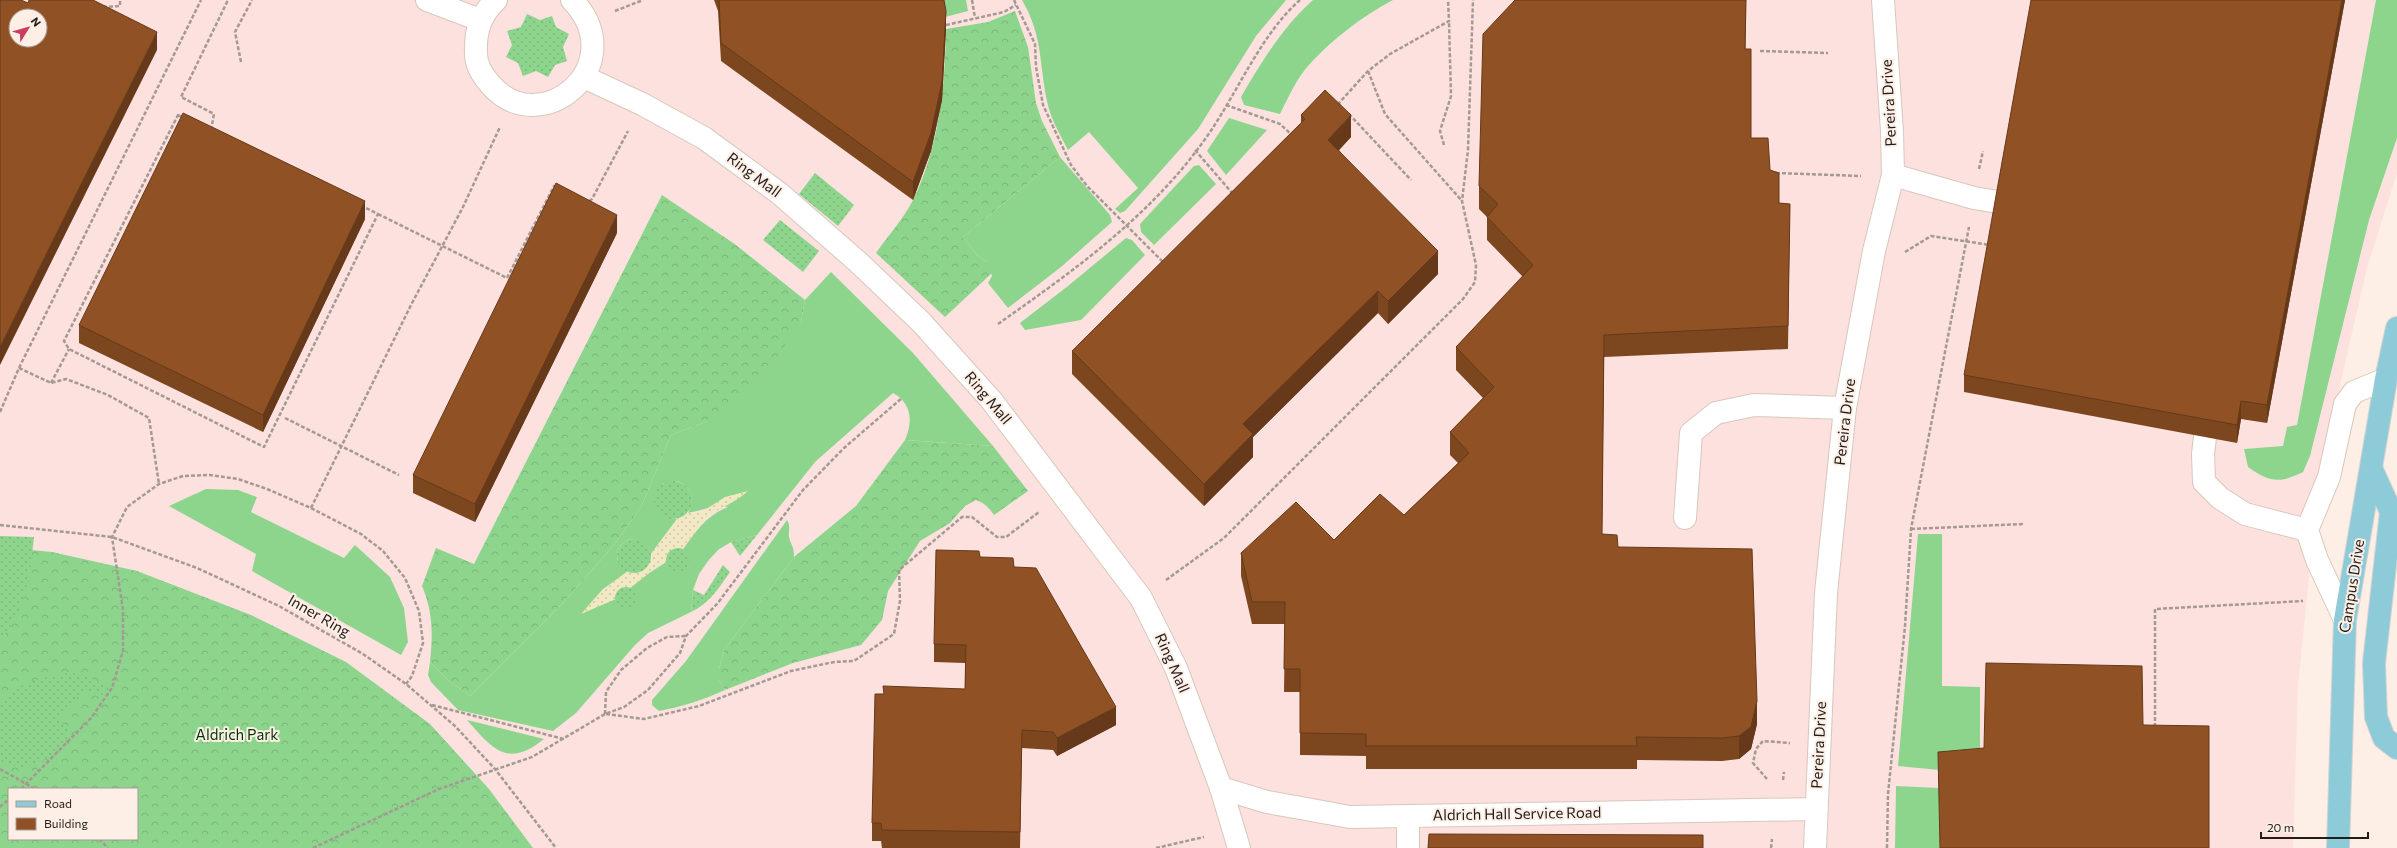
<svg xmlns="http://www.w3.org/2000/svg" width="2397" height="848" viewBox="0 0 2397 848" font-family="Commissioner,sans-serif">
<defs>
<pattern id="forest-crowns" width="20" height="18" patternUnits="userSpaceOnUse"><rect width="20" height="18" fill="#8dd58c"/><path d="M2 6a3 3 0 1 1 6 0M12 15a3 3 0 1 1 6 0" fill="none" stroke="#79b678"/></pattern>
<pattern id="sand-dots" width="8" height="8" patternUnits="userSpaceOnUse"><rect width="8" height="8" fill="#f2e8c3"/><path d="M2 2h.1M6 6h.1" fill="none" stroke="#cfc7a7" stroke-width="1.8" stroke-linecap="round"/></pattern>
<pattern id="garden-dots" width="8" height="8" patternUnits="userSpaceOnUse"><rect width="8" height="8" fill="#8dd58c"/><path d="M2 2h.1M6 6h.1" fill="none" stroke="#79b678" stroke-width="1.8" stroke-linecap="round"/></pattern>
</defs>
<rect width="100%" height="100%" fill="#fdefe6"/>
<!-- education -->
<path fill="#fce1df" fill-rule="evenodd" d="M0,0H2397V173L2367,268L2347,354L2328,442L2314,527L2298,686L2293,848H0ZM16,16H40V40H16ZM9,789H137V839H9Z"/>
<!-- grass -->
<g fill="#8dd58c" fill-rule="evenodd">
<polygon points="943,0 966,0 968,11 945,17"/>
<path d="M1022,0H1286L1256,36L1198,129L1125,211L1120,213L1115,209L1138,188L1089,132L1068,150C1060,134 1050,118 1047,101C1039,63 1043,36 1022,0Z"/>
<path d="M1313,0H1393C1361,17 1327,43 1304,71C1294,84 1287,100 1280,114L1244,105L1241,97C1262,61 1282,28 1313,0Z"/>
<path d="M2376,0H2397V138L2369,220L2310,456L2303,472C2279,484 2269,482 2248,467L2244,449L2283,446L2287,427L2297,425Z"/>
<polygon points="1229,118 1267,130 1226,175 1207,151"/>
<polygon points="1060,157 1110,215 1112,222 1061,267 1008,308 988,283 992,276 987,262 977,255 963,237"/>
<polygon points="1199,165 1216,184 1154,245 1141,232 1140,224 1194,166"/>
<polygon points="1126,238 1132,240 1145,255 1081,320 1025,330 1020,323 1068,286"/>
<path d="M831,272L913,353L993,446L905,440C913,422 912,403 893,393L815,462L757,535L731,542L718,550L708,561L699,574L693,590L691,612L648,633L635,645L576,713L553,731L458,710L431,682L428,675L430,662L448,680L470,696L562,604L614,545L641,507L671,435L706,422L801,322L805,300ZM677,481C692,486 695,500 688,513C704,510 711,505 728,507C706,516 697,530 683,549L690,560C688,575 671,574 666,562L649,573L630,588L633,590L616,602V599L602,590L627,572L617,559C616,547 624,538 636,539L649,548L651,554L677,519H672L662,484Z"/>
<polygon points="206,489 238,490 257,497 251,512 344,558 355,545 390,577 404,608 408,642 401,655 252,571 256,554 169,506"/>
<path d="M787,520C791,526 788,531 789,537C791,546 794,545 794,557L724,650L719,669V680L725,690C703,700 681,707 659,711L652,705V700L686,661Z"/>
<polygon points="1918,534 1942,534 1942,686 1980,687 1980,757 1939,770 1898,766"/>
<path d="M467,720L544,739C507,769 492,748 467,720Z"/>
<polygon points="1896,786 1939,788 1940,848 1895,848"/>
</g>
<!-- forest -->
<g fill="url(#forest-crowns)" fill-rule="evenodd">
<path d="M1015,11L1028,47L1036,103L1042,121L1060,157L963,237L977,255L990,264L993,272L945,317L876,253C888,236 904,218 913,200C939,148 945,86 946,29L988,22Z"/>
<path d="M662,195L736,245L805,300L801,322L776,359L706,422L671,435L641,507L614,545L562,604L470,696L448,680L430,662C433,634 433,612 422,586L436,548L474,564Z"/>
<path d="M905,440L993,446L1028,491L994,515C989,508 985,503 976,500L965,506L950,523L920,541L888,591L882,620L861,645L793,663L725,690L719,680V669L724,650L794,557L856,506Z"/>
<path d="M0,547L52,552L137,571L251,615L346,662L430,724L489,789L533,848H0ZM9,789H137V839H9Z"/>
</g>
<!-- sand -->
<path fill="url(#sand-dots)" d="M748,491C737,501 726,505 714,513C700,522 693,536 683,549L677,547L666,558V562L649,573L630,588H627L616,596V599L581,614L602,590L627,572L632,573L651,558V554L677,519L688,513L703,511L725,497Z"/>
<!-- garden -->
<g fill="url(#garden-dots)">
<polygon points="527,14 540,20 552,16 556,27 569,34 563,47 567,61 555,65 548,77 536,71 523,76 518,63 506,57 512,45 507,31 521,27"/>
<polygon points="815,173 854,205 838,226 799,194"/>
<polygon points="780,220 819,251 803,272 763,240"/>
<circle cx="673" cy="500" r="19"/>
<polygon points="757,535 740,556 731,542"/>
<path d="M0,536L34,537C30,573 26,612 0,640Z"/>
<circle cx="634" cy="556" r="17"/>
<circle cx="678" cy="560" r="12"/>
<path d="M723,565L730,572C718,589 710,603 691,612L693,590L704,595Z"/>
<circle cx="626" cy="598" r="11"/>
<path d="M68,673L81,674L108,686L101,696L97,695L85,688L60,719L69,732V737C55,758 20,780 0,757V703C16,682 44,678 68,673Z"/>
</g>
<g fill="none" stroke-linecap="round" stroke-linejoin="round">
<defs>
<g id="minor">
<polyline points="427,0 480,20"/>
<path d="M496,0C480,15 475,32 476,54C476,65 483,76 490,84C540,143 634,65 572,0"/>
<polyline points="584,77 642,104 704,138 779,193 858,262 921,322 992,401 1141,598 1176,668 1221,788 1239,848"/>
<polyline points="1893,175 1974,198 1998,202"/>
<polyline points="2205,437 2203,454 2204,482 2220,498 2245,514 2307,530"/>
<polyline points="1685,518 1691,433 1716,413 1754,405 1845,408"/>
<polyline points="2345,620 2317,560 2307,530 2329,477 2345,404 2354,392 2386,379"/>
<polyline points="1221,788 1267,802 1350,817 1816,809"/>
<polyline points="1408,848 1408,816"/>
<polyline points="1815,848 1826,593 1845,408 1874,251 1893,175 1892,131 1883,0"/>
</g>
<g id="major">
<polyline points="2372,470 2391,512 2374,663 2376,717 2384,738 2397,748"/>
<polyline points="2338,848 2345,620 2386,379 2397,328"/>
</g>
</defs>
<!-- minor casing -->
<use href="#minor" stroke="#d8c7bc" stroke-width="24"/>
<!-- major casing -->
<use href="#major" stroke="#d3d2d1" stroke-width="24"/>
<!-- path -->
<g stroke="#a59a93" stroke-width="2.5" stroke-dasharray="4 2" stroke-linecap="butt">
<polyline points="972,0 975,18"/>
<polyline points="1014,0 1035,44 1036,67 1043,105 1071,165 1087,186 1164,263"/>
<polyline points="103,7 120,6 120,0"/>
<polyline points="615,11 643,0"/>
<polyline points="946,25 1004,12 1016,5"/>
<polyline points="1760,51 1828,53"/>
<polyline points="241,62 235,32 252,0"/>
<polyline points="1368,71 1385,114 1462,201"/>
<polyline points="1226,105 1280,124 1292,135"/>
<polyline points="1340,105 1339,103 1368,71 1390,54 1449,21 1448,0"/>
<polyline points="1349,114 1411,180"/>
<polygon points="178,115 378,214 264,447 69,349 64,341"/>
<polyline points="211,130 214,114 181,97 228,0"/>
<polyline points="1444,145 1440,131 1451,96 1449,21"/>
<polyline points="1195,150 1233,194"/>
<polyline points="1979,169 1983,151"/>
<polyline points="1776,173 1861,176"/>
<polyline points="589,201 592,199 628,131"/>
<polyline points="1905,252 1931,236 1990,245"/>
<polyline points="507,278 554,186 557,187"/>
<path d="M998,324C1076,269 1155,213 1210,132C1238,91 1262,33 1300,0"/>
<polyline points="19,368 51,383 66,379 108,395 149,418 159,484"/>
<polyline points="51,383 69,349"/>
<polyline points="0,412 19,368 201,0"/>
<polyline points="285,418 399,475"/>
<polyline points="311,508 411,305 463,207 500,127"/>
<polyline points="0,525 112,537 197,568 279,606 363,654 406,684 455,726 495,769 556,848"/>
<polyline points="1911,529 2023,524"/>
<polyline points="1166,580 1224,538 1463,299 1475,282 1476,265 1462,201 1468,150 1473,0"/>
<polyline points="432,705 564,739"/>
<polyline points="605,714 606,692 621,670 647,648 667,637 686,636"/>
<polyline points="606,714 644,719 699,706 791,671 834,662 854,661 894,634 900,601 899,570 962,517 972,517 997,537 1006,537 1039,512"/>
<polyline points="2155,727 2155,609 2303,601"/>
<polyline points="0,769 35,789"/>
<polyline points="1767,779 1753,763 1756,749 1763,741 1790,743"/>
<polyline points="1783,780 1784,772"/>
<polyline points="21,789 91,718 112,688 123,651 123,610 112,537 127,507 159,484 183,476 210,475 238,479 267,489 311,508 361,534 383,551 405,578 419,611 423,643 412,676 406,684"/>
<polyline points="0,807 9,799"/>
<polyline points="99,839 108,848"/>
<polyline points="313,848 439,789 532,757 605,714 624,707 648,690 680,653 686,636 717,604 803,490 844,448 902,398"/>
<polyline points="1156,848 1204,837"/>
<polyline points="1771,848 1772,839"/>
<polyline points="1887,848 1888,794 1905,626 1911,529 1969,227"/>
</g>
<!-- minor -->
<use href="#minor" stroke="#fff" stroke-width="22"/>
<!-- major -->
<use href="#major" stroke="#8ecbd9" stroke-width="22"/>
<!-- path-bridge -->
<polyline stroke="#a59a93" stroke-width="2.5" stroke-dasharray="4 2" stroke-linecap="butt" points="378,214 507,278"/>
</g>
<!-- wall -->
<g fill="#7c471f">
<polygon points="714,0 944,0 946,29 942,100 931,151 913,200 721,61 718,11"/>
<polygon points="1746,0 1745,49 1751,138 1770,170 1779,203 1790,204 1788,349 1604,357 1602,534 1618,547 1757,724 1751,749 1739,759 1722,761 1637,760 1637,769 1366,769 1366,756 1300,755 1300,692 1284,692 1285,624 1252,624 1241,576 1241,553 1334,540 1404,515 1458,463 1450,455 1450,432 1483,398 1456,370 1456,347 1523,277 1487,240 1487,217 1479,209 1479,186"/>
<polygon points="2345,0 2267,423 2241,419 2237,443 1964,392 1964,375"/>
<polygon points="1301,115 1351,137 1339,150 1438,274 1388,324 1378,313 1253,437 1253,457 1204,506 1072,374 1072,351 1301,124"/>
<polygon points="365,219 263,432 79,343 79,325"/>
<polygon points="617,233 475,522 413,493 413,475"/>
<polygon points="980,557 1014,567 1116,725 1057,756 1053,750 1022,748 1020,848 882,848 881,841 872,841 872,823 883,694 965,689 965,663 934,662 934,644"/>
</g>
<!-- shaded-wall -->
<g fill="#653919">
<polygon points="1746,0 1746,1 1745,72 1745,49"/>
<polygon points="2342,0 2345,0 2267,423 2267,405"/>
<polygon points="946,11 946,29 942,100 931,151 913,200 913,182"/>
<polygon points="157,32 157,50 0,365 0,347"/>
<polygon points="1351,115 1351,137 1328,162 1328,140"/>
<polygon points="365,201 365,219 263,432 263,415"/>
<polygon points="617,215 617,233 475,522 475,504"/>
<polygon points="1438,251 1438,274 1388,324 1388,301"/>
<polygon points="1378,291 1378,313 1253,437 1253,457 1204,506 1204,484 1243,424"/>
<polygon points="2241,401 2241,419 2237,443 2237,425"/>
<polygon points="1757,701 1757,724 1751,749 1739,759 1739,736"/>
<polygon points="1116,707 1116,725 1057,756 1057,738"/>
</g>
<!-- building -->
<g fill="#905224" stroke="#653919" fill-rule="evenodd">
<path d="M0,0H21L28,3L29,0H93L157,32L0,347ZM16,16H40V40H16Z"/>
<polygon points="719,0 944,0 946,11 942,82 931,133 913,182 721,43"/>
<polygon points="1515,0 1746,0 1745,49 1751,49 1751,138 1768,138 1770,170 1779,173 1779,203 1790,204 1788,326 1604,335 1602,534 1617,535 1618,547 1752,549 1757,701 1751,727 1739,736 1722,738 1636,737 1637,746 1366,746 1366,734 1300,733 1300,669 1284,669 1285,602 1252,602 1241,553 1296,502 1334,540 1380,494 1404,515 1469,453 1450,432 1494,387 1456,347 1533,265 1487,217 1498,204 1479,186 1483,34"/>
<polygon points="2031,0 2342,0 2267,405 2241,401 2237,425 1964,375"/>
<polygon points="1325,90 1351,115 1328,140 1438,251 1388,301 1378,291 1243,424 1253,434 1204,484 1072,351 1305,119 1301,115"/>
<polygon points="183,113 365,201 263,415 79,325"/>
<polygon points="556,183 617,215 475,504 413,475"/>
<polygon points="936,550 979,551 980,557 1013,558 1014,567 1036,568 1116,707 1057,738 1053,732 1022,730 1020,832 882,830 881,823 872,823 875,694 884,694 883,686 965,689 966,645 934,644"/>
<polygon points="1986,663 2142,666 2143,725 2209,726 2209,848 1940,848 1938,752 1984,748"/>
<polygon points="1429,834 1703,835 1703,848 1428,848"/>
</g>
<g text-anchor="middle" stroke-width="4" stroke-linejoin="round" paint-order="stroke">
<!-- street labels -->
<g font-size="15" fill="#231d19" stroke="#fdefe6">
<text transform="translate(1889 103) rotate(-93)" y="5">Pereira Drive</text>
<text transform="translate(754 175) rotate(37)" y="5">Ring Mall</text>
<text transform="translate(988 398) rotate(50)" y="5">Ring Mall</text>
<text transform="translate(1845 422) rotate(-83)" y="5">Pereira Drive</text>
<text transform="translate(2352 586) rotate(-81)" y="5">Campus Drive</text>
<text transform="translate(319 616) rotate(30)" y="5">Inner Ring</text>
<text transform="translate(1172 663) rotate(66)" y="5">Ring Mall</text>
<text transform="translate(1819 745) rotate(-87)" y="5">Pereira Drive</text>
<text transform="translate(1517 814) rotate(-1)" y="5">Aldrich Hall Service Road</text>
</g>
<!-- park labels -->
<g font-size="15" fill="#003403" stroke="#fdefe6">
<text x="237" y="740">Aldrich Park</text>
</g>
</g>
<!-- legend -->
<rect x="8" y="788" width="130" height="52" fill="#fdefe6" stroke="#a69b94"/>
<rect x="16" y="801" width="20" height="6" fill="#8ecbd9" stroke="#a69b94"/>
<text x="44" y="808" font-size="12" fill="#231d19">Road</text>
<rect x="16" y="818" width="20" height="12" fill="#905224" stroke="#a69b94"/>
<text x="44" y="828" font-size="12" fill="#231d19">Building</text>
<!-- north arrow -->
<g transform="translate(28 28) rotate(53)"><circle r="19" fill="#fdefe6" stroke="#a69b94"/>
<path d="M0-3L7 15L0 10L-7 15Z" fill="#cb3c5f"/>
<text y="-6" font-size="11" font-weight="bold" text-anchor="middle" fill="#231d19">N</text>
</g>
<!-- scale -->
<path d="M2261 832v6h107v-6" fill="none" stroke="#231d19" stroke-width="2"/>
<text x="2267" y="832" font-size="12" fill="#231d19" stroke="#fdefe6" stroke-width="3" paint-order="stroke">20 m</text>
</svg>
